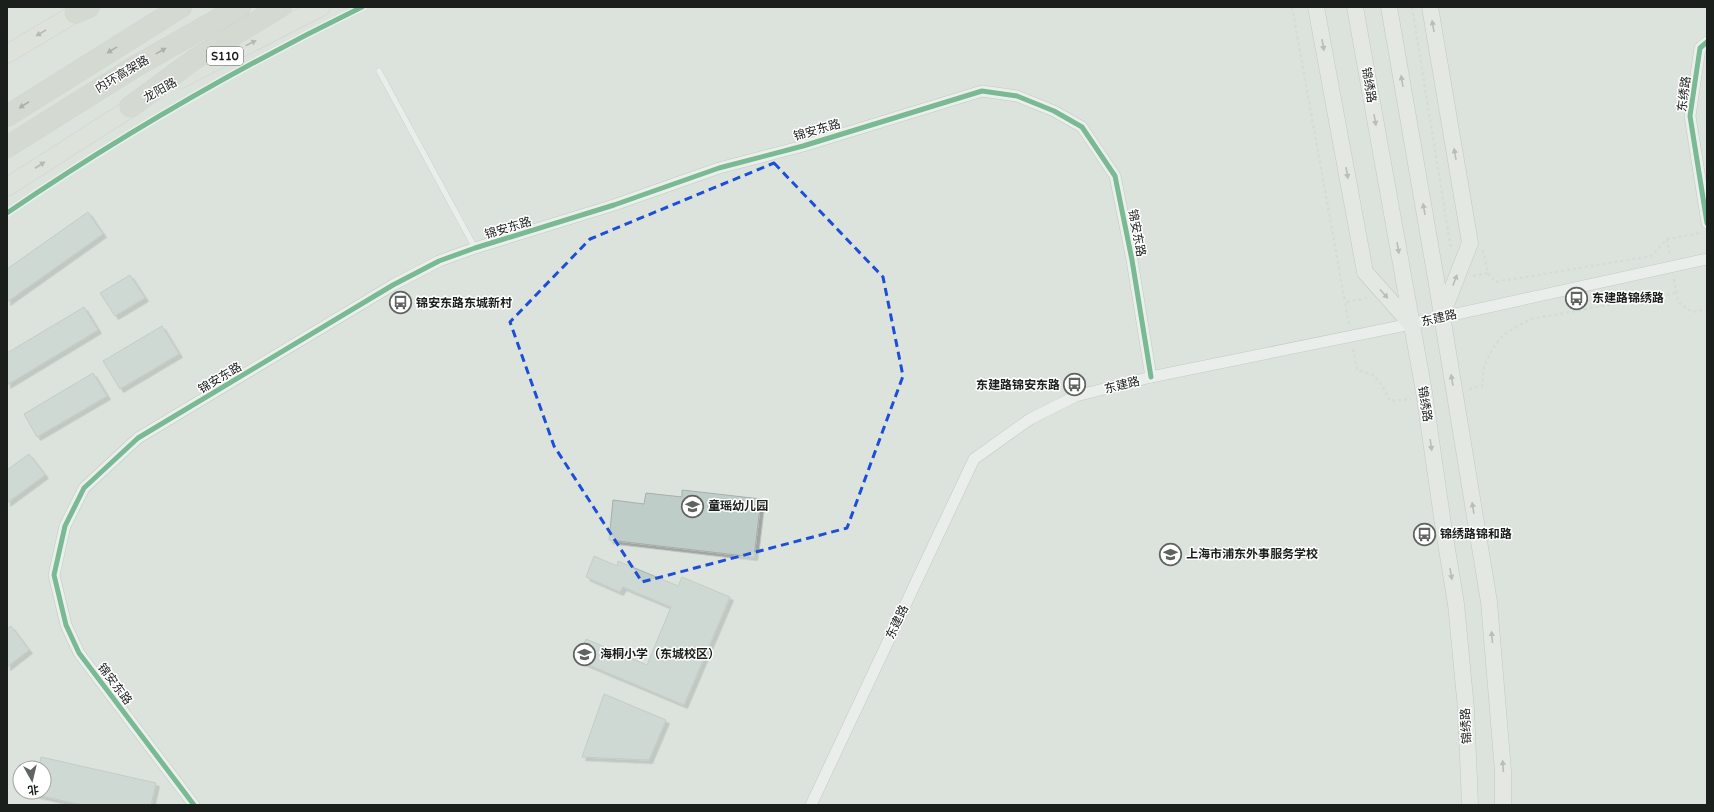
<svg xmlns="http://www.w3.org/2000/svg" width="1714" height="812" viewBox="0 0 1714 812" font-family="'Varela Round','Noto Sans SC',sans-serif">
<defs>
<filter id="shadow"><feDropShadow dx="3.5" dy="3.5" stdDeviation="0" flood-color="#0004"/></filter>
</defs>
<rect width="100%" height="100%" fill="#dce3dd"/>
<!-- building -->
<g fill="#bfcdc8" stroke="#a8aeaa" filter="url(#shadow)">
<polygon points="88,212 103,234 7,302 7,269"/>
<polygon points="130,275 145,298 115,316 100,293"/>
<polygon points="84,307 98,330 7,385 7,353"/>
<polygon points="162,326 179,354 120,389 103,361"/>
<polygon points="93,373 107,396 37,437 24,414"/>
<polygon points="29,454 45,475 7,503 7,470"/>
<polygon points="682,490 761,499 754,557 609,540 613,500 644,504 646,493 682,497"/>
<polygon points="594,556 617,566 618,561 678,586 682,577 730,597 684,705 577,660 586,639 647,665 671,607 623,587 620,592 586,577"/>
<polygon points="11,626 29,650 7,667 7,629"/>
<polygon points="604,694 666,720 649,760 582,757"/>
<polygon points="41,757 156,783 151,805 82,805 33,794 33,792 44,792 44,768 39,768"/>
</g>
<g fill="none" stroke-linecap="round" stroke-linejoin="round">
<defs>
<polyline id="lane" points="379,71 475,248"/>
<g id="street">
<polyline points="1707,42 1700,48 1690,116 1707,223"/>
<polyline points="194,805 79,653 66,625 54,575 65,526 84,488 138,438 393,285 439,261 475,248 614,205 719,168 803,146 982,91 1017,96 1054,111 1082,127 1115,176 1132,260 1151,377"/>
<polyline points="811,805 974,459 1030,419 1076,396 1151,377 1411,324 1707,259"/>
</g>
<g id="secondary">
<polyline points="1316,7 1365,272 1411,324"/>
<polyline points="1355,7 1424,392 1444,531 1456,604 1466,709 1470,805"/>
<polyline points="1389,7 1436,279 1489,602 1503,771 1503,805"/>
<polyline points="1430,7 1470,243 1442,315"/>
</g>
<g id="primary">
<polyline points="7,54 86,7"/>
<polyline points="181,79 321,7"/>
<polyline points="7,187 143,100"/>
</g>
<g id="highway">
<polyline points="75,13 89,7"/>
<polyline points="130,107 194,60 281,7"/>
<polyline points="7,116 181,7"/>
<polyline points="7,147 136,66 240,7"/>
</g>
</defs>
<!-- lane casing -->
<use href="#lane" stroke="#a2a8a3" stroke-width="6"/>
<!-- street casing -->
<use href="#street" stroke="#a2a8a3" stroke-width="12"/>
<!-- secondary casing -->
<use href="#secondary" stroke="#a2a8a3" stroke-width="17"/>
<!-- primary casing -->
<use href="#primary" stroke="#bcbfbd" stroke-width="19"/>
<!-- highway casing -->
<use href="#highway" stroke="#bcbfbd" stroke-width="22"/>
<!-- path -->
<g stroke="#ced0cf" stroke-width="2.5" stroke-dasharray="3 3" stroke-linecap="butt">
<polyline points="1292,7 1345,302"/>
<polyline points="1412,7 1451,249"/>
<polyline points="1667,239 1670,256"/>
<polyline points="1483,250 1488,273 1495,282 1651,256 1667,239 1701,233"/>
<polyline points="1473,276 1488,273"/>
<polyline points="1674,279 1678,302 1692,312 1707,309"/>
<polyline points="1349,324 1345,302 1368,298"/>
<polyline points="1353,349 1357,370 1374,375 1383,387 1390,401 1411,399"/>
<polyline points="1469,389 1482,386 1484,366 1495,345 1503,335 1530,319 1677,293"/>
</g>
<!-- lane -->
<use href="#lane" stroke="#fafbfa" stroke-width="5.5"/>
<!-- street -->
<use href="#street" stroke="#fafbfa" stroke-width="11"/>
<!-- secondary -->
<use href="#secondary" stroke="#ebedea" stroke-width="16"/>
<!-- primary -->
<use href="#primary" stroke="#dde1d9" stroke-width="18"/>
<!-- highway -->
<use href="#highway" stroke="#c9cfc3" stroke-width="21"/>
<defs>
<g id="cycleway">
<polyline points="1707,42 1700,48 1690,116 1707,223"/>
<path d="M7,213C120,136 239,67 362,7"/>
<polyline points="194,805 79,653 66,625 54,575 65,526 84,488 138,438 393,285 439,261 475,248 614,205 719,168 803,146 982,91 1017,96 1054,111 1082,127 1115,176 1132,260 1151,377"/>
</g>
</defs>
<!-- cycleway casing -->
<use href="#cycleway" stroke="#fff" stroke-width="8"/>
<!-- cycleway -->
<use href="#cycleway" stroke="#00873e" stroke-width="5"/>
</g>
<!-- one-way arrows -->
<defs><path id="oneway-solid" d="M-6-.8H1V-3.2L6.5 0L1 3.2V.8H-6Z"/></defs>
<g fill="#8d908d">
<use href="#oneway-solid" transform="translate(1433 26) rotate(-100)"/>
<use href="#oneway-solid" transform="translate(1323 45) rotate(80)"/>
<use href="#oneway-solid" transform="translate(1402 81) rotate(-100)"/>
<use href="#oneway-solid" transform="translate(1375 120) rotate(80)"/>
<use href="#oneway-solid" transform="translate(1455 154) rotate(-100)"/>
<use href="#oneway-solid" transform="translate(1347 173) rotate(80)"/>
<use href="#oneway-solid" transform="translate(1424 209) rotate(-100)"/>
<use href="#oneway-solid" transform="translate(1398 248) rotate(80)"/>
<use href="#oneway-solid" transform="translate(1455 280) rotate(-69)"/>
<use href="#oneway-solid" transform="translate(1384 294) rotate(48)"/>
<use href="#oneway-solid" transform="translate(1452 380) rotate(-100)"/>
<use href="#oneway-solid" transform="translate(1431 445) rotate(82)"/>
<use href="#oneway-solid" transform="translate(1473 508) rotate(-99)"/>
<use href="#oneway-solid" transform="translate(1451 574) rotate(80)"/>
<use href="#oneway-solid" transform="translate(1492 637) rotate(-95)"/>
<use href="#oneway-solid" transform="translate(1503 766) rotate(-94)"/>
</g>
<g fill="#868a84">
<use href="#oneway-solid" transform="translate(41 33) rotate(149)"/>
<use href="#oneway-solid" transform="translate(251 43) rotate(-27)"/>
<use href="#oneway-solid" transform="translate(40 165) rotate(-33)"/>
</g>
<g fill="#727770">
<use href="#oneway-solid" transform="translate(112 50) rotate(148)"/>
<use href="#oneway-solid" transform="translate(161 51) rotate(-29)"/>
<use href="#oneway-solid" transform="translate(24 105) rotate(147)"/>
</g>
<!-- marked area -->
<path d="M0 0H1714V812H0ZM774,163L883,277L903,376L847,528L642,582L554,446L510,322L590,239Z" fill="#dce3dd" fill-opacity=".55" fill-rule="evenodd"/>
<path fill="none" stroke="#1d4ed8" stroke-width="3" stroke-dasharray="8 5" stroke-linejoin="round" d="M774,163L883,277L903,376L847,528L642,582L554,446L510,322L590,239Z"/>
<!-- icons -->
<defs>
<symbol id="bus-ring" viewBox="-11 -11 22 22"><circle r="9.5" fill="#fff" stroke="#5f6460" stroke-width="1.5"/><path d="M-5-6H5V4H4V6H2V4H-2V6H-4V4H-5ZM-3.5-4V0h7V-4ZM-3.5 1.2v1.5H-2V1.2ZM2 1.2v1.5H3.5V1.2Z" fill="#5f6460"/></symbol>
<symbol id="school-ring" viewBox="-11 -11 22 22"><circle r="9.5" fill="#fff" stroke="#5f6460" stroke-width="1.5"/><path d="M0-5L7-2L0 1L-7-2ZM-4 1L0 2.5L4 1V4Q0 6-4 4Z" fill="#5f6460"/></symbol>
</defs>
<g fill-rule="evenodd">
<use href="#bus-ring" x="1564" y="286" width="25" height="25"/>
<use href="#bus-ring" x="388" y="290" width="25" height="25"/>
<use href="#bus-ring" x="1062" y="372" width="25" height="25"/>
<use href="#school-ring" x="680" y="494" width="25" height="25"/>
<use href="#bus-ring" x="1412" y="522" width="25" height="25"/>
<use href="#school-ring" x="1158" y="542" width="25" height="25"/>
<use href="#school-ring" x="572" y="642" width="25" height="25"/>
</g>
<g text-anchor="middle" stroke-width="3" stroke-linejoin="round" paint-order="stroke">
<!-- shield labels -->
<rect fill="#fff" stroke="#5f6260" stroke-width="1" x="207" y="47" width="36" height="18" rx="3"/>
<g font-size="11" font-weight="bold" fill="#1b1f1c">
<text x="225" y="60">S110</text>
</g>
<!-- street labels -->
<g font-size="12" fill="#1b1f1c" stroke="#fff">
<text transform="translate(122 74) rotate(-31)" y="4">内环高架路</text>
<text transform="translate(1369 85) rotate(80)" y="4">锦绣路</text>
<text transform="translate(160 90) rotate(-29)" y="4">龙阳路</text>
<text transform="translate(1684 94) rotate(-83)" y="4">东绣路</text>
<text transform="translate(817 130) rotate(-16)" y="4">锦安东路</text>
<text transform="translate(508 228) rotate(-17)" y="4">锦安东路</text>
<text transform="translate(1137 233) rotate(79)" y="4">锦安东路</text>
<text transform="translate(1439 318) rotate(-13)" y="4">东建路</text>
<text transform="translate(220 378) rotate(-31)" y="4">锦安东路</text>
<text transform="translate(1122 385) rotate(-14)" y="4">东建路</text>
<text transform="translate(1425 404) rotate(81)" y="4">锦绣路</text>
<text transform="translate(897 622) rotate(-65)" y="4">东建路</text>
<text transform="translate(115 684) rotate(53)" y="4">锦安东路</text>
<text transform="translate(1466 726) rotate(-93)" y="4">锦绣路</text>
</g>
<!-- poi labels -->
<g font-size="12" font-weight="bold" fill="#1b1f1c" stroke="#fff" text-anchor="start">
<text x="1592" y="302">东建路锦绣路</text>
<text x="416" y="307">锦安东路东城新村</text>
<text x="1060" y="389" text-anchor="end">东建路锦安东路</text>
<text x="708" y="510">童瑶幼儿园</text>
<text x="1440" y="538">锦绣路锦和路</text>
<text x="1186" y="558">上海市浦东外事服务学校</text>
<text x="600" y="658">海桐小学（东城校区）</text>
</g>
</g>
<!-- border -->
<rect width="1714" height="812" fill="none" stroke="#1b1f1c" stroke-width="16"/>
<!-- north arrow -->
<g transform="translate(32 780) rotate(172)"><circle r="19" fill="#ffffff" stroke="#a4a5a4"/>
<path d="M0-3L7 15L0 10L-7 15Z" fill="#5f6460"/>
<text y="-6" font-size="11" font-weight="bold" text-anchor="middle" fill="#1b1f1c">北</text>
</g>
</svg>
